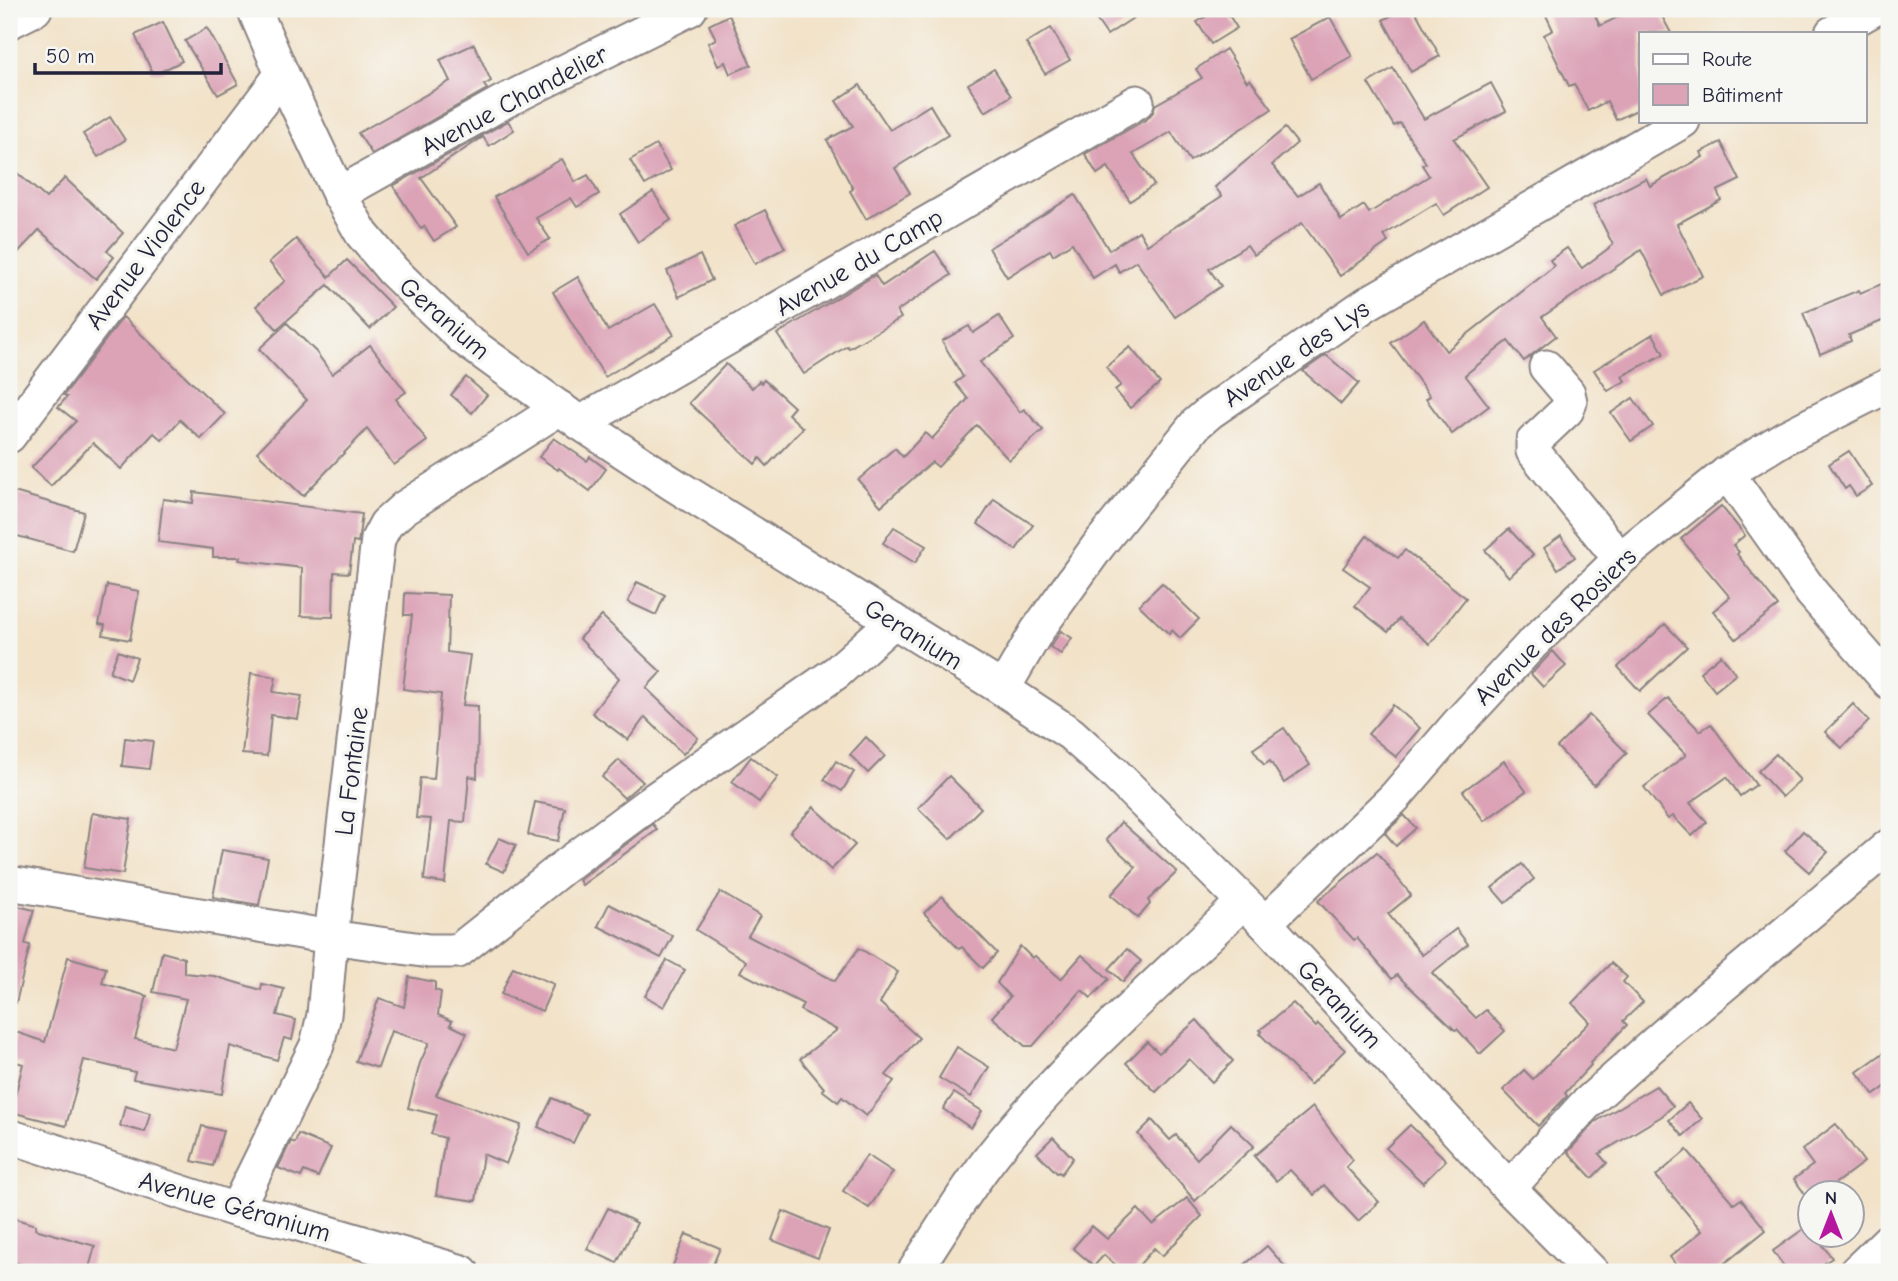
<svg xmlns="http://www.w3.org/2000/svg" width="1898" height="1281" viewBox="0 0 1898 1281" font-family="'Comic Neue',sans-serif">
<rect width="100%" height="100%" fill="#f6f6f2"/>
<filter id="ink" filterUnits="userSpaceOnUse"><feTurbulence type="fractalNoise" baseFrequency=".0143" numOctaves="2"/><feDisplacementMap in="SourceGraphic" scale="14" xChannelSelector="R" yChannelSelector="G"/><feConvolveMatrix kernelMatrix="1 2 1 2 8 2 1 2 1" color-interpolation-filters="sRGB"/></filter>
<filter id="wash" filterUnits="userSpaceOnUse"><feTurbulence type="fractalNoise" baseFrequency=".00686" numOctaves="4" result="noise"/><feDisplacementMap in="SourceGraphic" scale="28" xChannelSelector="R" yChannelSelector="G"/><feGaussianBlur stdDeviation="1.57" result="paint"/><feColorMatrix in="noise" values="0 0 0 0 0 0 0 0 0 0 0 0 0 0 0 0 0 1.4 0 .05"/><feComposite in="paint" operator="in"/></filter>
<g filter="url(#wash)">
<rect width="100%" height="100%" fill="#f2e2c8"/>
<g id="blocks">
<!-- building -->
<g fill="#dca3b7">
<polygon points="1089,9 1147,9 1107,35"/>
<polygon points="1219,9 1225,9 1237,28 1211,44 1197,22"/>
<polygon points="1403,9 1414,9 1440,56 1411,72 1383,20"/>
<polygon points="1543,9 1592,9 1600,26 1634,9 1658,9 1671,33 1641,33 1641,108 1616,120 1607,101 1588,111 1574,84 1569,86 1544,35 1553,30"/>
<polygon points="729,15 751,65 730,74 725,62 718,66 708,43 716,39 709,25"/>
<polygon points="1330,17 1352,56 1311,79 1289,39"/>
<polygon points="163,22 182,61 160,72 152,72 135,35"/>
<polygon points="207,28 238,84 218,95 185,41"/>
<polygon points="1051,28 1070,60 1045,74 1026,43"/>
<polygon points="474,44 491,81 484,85 487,89 372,154 358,133 450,81 440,60"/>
<polygon points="1226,49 1247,82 1250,79 1272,109 1190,161 1171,132 1133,154 1154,185 1130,201 1108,167 1097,174 1085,154 1147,119 1153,112 1155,105 1202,78 1196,69"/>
<polygon points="1393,68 1424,119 1491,83 1506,111 1454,139 1487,187 1444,215 1436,203 1384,235 1388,242 1340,276 1302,223 1254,255 1247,245 1209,269 1221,286 1175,317 1136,261 1119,272 1115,264 1093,278 1072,243 1053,255 1050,250 1007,277 989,248 1075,195 1109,250 1139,231 1147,245 1222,196 1215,187 1285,128 1297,143 1272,165 1298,196 1319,183 1341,220 1364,205 1369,213 1429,176 1422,165 1426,163 1400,123 1394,126 1368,83"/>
<polygon points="994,69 1011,96 985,112 968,84"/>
<polygon points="860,85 890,130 930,105 948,135 895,168 910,193 866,219 850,191 853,189 827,140 853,126 836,101"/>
<polygon points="110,117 125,140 98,157 83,134"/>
<polygon points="508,121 514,130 489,146 483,137 421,178 456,227 434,241 424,226 421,229 393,186"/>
<polygon points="1721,142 1740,180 1717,191 1721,200 1677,224 1703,276 1664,295 1641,250 1542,317 1556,336 1524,361 1508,341 1465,375 1489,406 1452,434 1426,399 1430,396 1391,343 1424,320 1446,351 1542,276 1554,266 1550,260 1567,248 1582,268 1613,245 1593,205 1646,178 1650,186 1703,157 1701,152"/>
<polygon points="656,145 671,170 645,185 630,160"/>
<polygon points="562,159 575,182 588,175 599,194 577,207 571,198 536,218 550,239 528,252 494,197"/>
<polygon points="9,166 46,198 65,178 123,233 107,251 114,257 96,279 39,230 9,262"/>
<polygon points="653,192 671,220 638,242 620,214"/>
<polygon points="765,210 785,248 755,264 734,226"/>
<polygon points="296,239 329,277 347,260 393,307 370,329 328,285 277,329 256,306 285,281 269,262"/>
<polygon points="935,251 951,275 897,311 901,318 849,348 847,346 804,374 777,334 875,275 882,286"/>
<polygon points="700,255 712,280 679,297 667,271"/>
<polygon points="578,277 608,331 655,304 674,335 605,377 553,292"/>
<polygon points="1889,281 1889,318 1849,335 1851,341 1820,354 1803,313 1859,290 1860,293"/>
<polygon points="999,316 1014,339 980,362 1020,412 1024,409 1043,430 1009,460 977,425 938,467 932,462 881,506 858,480 895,448 903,457 925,433 932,439 968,399 955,383 963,377 942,341 969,326 973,333"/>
<polygon points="123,317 225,414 201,439 180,420 162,440 154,433 121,469 93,443 51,486 31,468 76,421 58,407 67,397 64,395"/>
<polygon points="287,323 316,352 332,374 370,345 406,392 396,399 427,441 394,465 367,429 303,496 257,452 307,400 259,349"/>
<polygon points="1653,334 1664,354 1622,376 1625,381 1608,391 1594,370"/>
<polygon points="1130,347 1160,383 1130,408 1115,390 1121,385 1106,367"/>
<polygon points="1326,355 1359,383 1341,404 1303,371"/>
<polygon points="726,364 752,388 759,381 761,383 764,380 794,407 788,414 803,428 767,466 760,458 755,464 689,403"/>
<polygon points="466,377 487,395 472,413 451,395"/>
<polygon points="1633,398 1653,426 1631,441 1611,413"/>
<polygon points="554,438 587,461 590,457 606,469 590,491 559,468 558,470 539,457"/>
<polygon points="1849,451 1872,486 1856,496 1849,486 1845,489 1829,464"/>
<polygon points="14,492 84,512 73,551 10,534 12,524 9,522 12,511 9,510"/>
<polygon points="194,492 362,514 358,543 353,542 349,573 334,572 333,617 301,616 302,568 239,560 240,557 213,557 213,549 158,542 163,499 193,503"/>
<polygon points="994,499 1033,525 1016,550 978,524"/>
<polygon points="1721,506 1745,535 1733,545 1739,552 1737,554 1778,606 1736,639 1713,611 1730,597 1681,539"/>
<polygon points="894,527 926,546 915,563 883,543"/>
<polygon points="1509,529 1533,555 1509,577 1485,550"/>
<polygon points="1367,536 1398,558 1405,550 1466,598 1430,644 1399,619 1388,632 1355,606 1370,587 1343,568"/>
<polygon points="1561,536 1575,557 1558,569 1544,548"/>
<polygon points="637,582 665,595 656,615 628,602"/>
<polygon points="1162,583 1199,619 1180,638 1172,630 1169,634 1139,605"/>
<polygon points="107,585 139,591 130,640 103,635 105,625 99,624"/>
<polygon points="405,593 449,595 447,652 470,655 463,705 478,706 477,778 469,776 465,822 451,821 445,883 424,880 431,819 416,818 420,778 434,779 441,694 403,689 412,615 404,615"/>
<polygon points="602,616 661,672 646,688 698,738 683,754 645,717 628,740 592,713 619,678 579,638"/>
<polygon points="1665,624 1687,647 1640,691 1618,667"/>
<polygon points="1061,631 1072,638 1061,654 1050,647"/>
<polygon points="118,651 137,658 129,680 110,672"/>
<polygon points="1553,651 1566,666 1543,687 1531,674"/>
<polygon points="1721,655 1736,674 1715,691 1700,672"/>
<polygon points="251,673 276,677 273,692 302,696 298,719 271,715 267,756 242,754"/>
<polygon points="1668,698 1700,731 1711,724 1756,785 1740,796 1727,777 1690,803 1707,822 1692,836 1673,816 1668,819 1644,787 1686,755 1648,715"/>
<polygon points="1853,704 1869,721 1842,748 1825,732"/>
<polygon points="1393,705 1420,728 1396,757 1368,734"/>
<polygon points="1589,715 1627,753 1594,785 1557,747"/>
<polygon points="1284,728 1310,765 1284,783 1270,761 1264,765 1253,749"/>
<polygon points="866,737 885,756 868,773 850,755"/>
<polygon points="125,738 153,741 149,769 122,766"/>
<polygon points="1776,754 1800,780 1782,797 1758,771"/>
<polygon points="751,757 778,777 759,802 732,782"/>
<polygon points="619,760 643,782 624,798 602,777"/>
<polygon points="836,761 854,772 842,791 824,780"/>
<polygon points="1504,761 1526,791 1484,821 1463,791"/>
<polygon points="949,776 981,808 950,839 918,808"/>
<polygon points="535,802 565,808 558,841 528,835"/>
<polygon points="814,807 855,845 831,870 790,832"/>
<polygon points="92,813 131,819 123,874 84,868"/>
<polygon points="1404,815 1416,828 1396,846 1385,833"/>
<polygon points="1121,822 1177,872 1148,900 1150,904 1138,918 1111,895 1136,867 1106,840"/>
<polygon points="653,824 657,830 582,885 579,880"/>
<polygon points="1803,831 1828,852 1809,872 1785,851"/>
<polygon points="499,838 516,845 504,872 486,864"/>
<polygon points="222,850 268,858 259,905 213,897"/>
<polygon points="1377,852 1411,895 1388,914 1422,955 1456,929 1468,944 1432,973 1476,1018 1486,1010 1505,1031 1480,1054 1457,1029 1455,1030 1397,975 1392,979 1357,938 1354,940 1318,901"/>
<polygon points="1522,864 1534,879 1505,903 1492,888"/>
<polygon points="720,892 760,916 748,936 835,981 859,948 898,972 880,1003 919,1038 886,1075 894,1081 866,1116 842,1097 838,1102 822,1090 824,1088 800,1059 837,1030 800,1010 803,1004 740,972 746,961 696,930"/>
<polygon points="942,896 997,953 983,968 962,947 959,949 924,913"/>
<polygon points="9,904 34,910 25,944 30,945 16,1003 9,1002"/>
<polygon points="609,904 673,936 661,958 598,926"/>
<polygon points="1020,946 1032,958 1035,956 1061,979 1082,955 1109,979 1091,998 1082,990 1033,1046 1025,1046 992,1017 1010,997 997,983"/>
<polygon points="1127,949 1141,961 1123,982 1109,969"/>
<polygon points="162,952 184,958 184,973 214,976 261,990 262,984 284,989 277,1015 296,1020 292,1040 284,1038 277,1060 230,1046 222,1094 133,1079 135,1072 84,1060 66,1126 11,1112 23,1064 9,1060 16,1032 45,1042 68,957 106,968 102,983 147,996 135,1039 173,1048 186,999 153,992"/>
<polygon points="667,960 685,970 664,1007 645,996"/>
<polygon points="1611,963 1627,977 1623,982 1643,1002 1623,1021 1627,1025 1590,1063 1591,1065 1565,1093 1567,1096 1538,1126 1503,1090 1524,1070 1533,1079 1590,1022 1572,1003"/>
<polygon points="513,967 554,984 542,1011 501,994"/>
<polygon points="409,977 435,982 435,990 441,992 438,1015 452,1021 450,1025 467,1033 436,1095 521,1125 506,1164 483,1154 476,1201 436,1195 445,1138 431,1134 437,1115 408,1108 420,1063 429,1043 391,1031 378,1068 356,1061 379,998 404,1007"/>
<polygon points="1293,1003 1316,1027 1318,1024 1345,1050 1310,1085 1260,1034 1262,1032 1260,1030"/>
<polygon points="1197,1020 1233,1061 1212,1082 1189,1059 1156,1092 1126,1063 1147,1042 1159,1053"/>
<polygon points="957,1047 989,1067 971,1097 939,1078"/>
<polygon points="1889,1049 1889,1084 1874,1095 1857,1072"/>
<polygon points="1656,1086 1673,1106 1662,1116 1599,1154 1607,1163 1592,1178 1568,1152 1595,1122"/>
<polygon points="954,1093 982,1111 971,1128 943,1109"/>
<polygon points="552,1098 587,1114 573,1143 538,1127"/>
<polygon points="1688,1103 1702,1119 1683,1136 1669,1120"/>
<polygon points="125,1106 150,1113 145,1132 120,1126"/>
<polygon points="1313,1107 1353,1160 1346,1167 1379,1202 1358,1221 1324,1185 1314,1195 1290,1170 1276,1181 1254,1156"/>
<polygon points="1152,1120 1170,1140 1176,1135 1197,1159 1231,1124 1254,1146 1195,1201 1138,1134"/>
<polygon points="1836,1124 1864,1162 1821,1194 1805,1194 1794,1179 1813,1165 1802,1150"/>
<polygon points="1410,1125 1446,1160 1423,1183 1386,1148"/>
<polygon points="202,1126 223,1131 213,1166 192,1161"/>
<polygon points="298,1134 331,1148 318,1177 304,1171 301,1177 278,1168 291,1141 295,1143"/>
<polygon points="1053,1137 1073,1158 1061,1174 1059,1172 1057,1173 1037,1153"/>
<polygon points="1687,1150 1734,1204 1741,1199 1766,1230 1714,1272 1682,1272 1670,1257 1702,1231 1656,1176"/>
<polygon points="867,1155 893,1172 869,1208 843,1191"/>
<polygon points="1187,1198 1202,1216 1162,1256 1154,1248 1133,1272 1124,1272 1104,1255 1094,1266 1073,1248 1092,1226 1107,1239 1138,1209 1153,1225"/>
<polygon points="608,1208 637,1223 617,1263 587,1249"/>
<polygon points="783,1211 829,1230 818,1258 772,1240"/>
<polygon points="9,1217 36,1225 35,1229 95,1246 88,1272 50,1272 9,1261"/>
<polygon points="1809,1225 1810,1236 1816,1236 1832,1258 1811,1272 1788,1272 1773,1251"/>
<polygon points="686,1234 720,1248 710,1272 670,1272"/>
<polygon points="1267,1246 1290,1272 1236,1272"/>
</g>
</g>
</g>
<g filter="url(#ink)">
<use href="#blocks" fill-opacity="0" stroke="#8a8282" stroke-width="2"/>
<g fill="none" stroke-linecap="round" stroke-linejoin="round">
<defs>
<g id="minor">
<polyline points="254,9 282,74 339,194 362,234 393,271 428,305 464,339 580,423 673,484 1003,689 1071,734 1111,770 1265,923 1509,1188 1592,1272"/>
<polyline points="9,22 35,9"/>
<polyline points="1832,33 1874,9"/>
<polyline points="339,194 503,102 690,9"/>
<polyline points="1546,367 1568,393 1570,402 1567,410 1533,442 1533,451 1620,559"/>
<polyline points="580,423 1137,102"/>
<polyline points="9,436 282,74"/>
<polyline points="1727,473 1812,593 1889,682"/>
<polyline points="1003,689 1037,631 1098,546 1196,424 1210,412 1368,303 1683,121"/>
<polyline points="9,883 331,937 429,951 458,951 561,869 651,802 837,672 894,621"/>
<polyline points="1265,923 1395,797 1457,725 1531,645 1620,559 1727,473 1784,438 1889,385"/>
<polyline points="9,1136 236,1210 292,1222 462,1272"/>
<polyline points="1509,1188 1584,1106 1672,1028 1889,846"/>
<polyline points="236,1210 317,1045 324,1015 331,937 378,539 386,524 404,508 560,408"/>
<path d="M914,1272C940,1232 965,1190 995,1152C1068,1061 1159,983 1243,902"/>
<polyline points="1856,1272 1889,1240"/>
</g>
</defs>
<!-- minor casing -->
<use href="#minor" stroke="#8a8282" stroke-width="37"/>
<!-- minor -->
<use href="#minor" stroke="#fff" stroke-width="33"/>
</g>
</g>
<g text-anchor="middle" stroke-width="7" stroke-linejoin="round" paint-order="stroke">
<!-- street labels -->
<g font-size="26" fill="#22223b" stroke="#f6f6f2">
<text transform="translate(514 100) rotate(-28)" y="9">Avenue Chandelier</text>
<text transform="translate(145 254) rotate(-53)" y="9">Avenue Violence</text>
<text transform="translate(859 262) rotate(-30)" y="9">Avenue du Camp</text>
<text transform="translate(445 318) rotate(41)" y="9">Geranium</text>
<text transform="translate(1296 353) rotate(-34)" y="9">Avenue des Lys</text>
<text transform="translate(1555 626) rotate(-44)" y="9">Avenue des Rosiers</text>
<text transform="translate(914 634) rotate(32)" y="9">Geranium</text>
<text transform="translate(351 771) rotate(-83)" y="9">La Fontaine</text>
<text transform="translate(1340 1004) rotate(47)" y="9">Geranium</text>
<text transform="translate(235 1206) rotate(16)" y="9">Avenue Géranium</text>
</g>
</g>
<!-- margin -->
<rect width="1898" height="1281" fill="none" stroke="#f6f6f2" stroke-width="35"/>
<!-- legend -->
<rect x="1639" y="32" width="228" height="91" fill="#f6f6f2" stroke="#a1a1a9" stroke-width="2"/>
<rect x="1653" y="54" width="35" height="10" fill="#ffffff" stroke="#a1a1a9" stroke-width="2"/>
<text x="1702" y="66" font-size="21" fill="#22223b">Route</text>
<rect x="1653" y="84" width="35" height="21" fill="#dca3b7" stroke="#a1a1a9" stroke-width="2"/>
<text x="1702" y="102" font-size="21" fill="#22223b">Bâtiment</text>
<!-- north arrow -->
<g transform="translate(1831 1214)"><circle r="33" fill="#f6f6f2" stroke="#a1a1a9" stroke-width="2"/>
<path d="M0-5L12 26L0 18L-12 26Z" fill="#b5179e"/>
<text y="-10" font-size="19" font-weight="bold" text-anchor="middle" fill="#22223b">N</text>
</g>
<!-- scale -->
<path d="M35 63v10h186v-10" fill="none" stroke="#22223b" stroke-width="3.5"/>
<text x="46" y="63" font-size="21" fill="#22223b" stroke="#f6f6f2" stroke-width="5" paint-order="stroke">50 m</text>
</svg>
